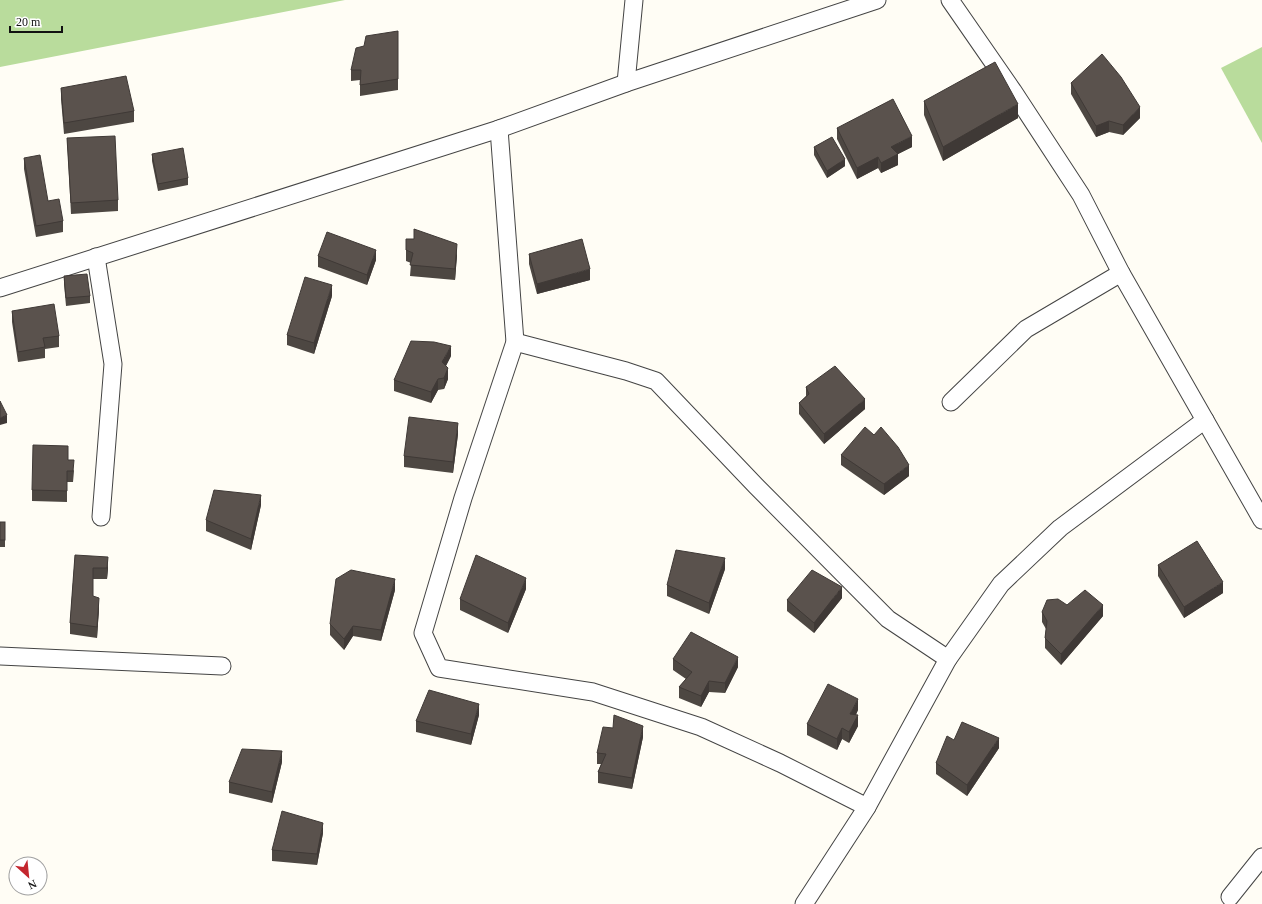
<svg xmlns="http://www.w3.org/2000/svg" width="1262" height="904" viewBox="0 0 1262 904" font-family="'Times New Roman',serif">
<rect width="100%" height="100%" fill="#fffdf5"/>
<!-- forest -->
<g fill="#b9dc9c">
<polygon points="0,0 345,0 0,67"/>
<polygon points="1262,47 1262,143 1221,68"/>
</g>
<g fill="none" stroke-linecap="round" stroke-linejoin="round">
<defs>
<g id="street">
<polyline points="950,0 1013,91 1081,195 1121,273 1262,520"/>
<polyline points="626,83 634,0"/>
<polyline points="499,129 515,342 463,498 423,633 439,668 593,692 701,727 780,763 867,807"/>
<polyline points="96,257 113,364 101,517"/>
<polyline points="0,288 499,129 626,83 877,0"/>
<polyline points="515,342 626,371 656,381 756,486 888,619 948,659"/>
<polyline points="951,402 1026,329 1121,273"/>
<polyline points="0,656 222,666"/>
<polyline points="1230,897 1262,857"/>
<polyline points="804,904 867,807 948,659 1001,584 1060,528 1205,420"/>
</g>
</defs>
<!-- street casing -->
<use href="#street" stroke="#444" stroke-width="19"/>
<!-- street -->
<use href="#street" stroke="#fff" stroke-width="17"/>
</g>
<!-- wall -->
<g fill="#4d4742">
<polygon points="398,31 398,90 360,96 360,80 351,81 351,70 364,46"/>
<polygon points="1071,83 1140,118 1123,135 1109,132 1096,137 1071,94"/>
<polygon points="61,88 134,111 134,122 64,134 61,99"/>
<polygon points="924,101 1018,118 943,161 924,115"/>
<polygon points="837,128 912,147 898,154 898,165 881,173 878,168 857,179 837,139"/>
<polygon points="67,138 118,200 118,211 71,214"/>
<polygon points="814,147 845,166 827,178 814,155"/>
<polygon points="152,154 188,178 188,185 158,191 152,161"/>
<polygon points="24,158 48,201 63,221 63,232 36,237 24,169"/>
<polygon points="414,229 457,255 455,280 410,276 411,263 406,261 406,239 414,239"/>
<polygon points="529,254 590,280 537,294 529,264"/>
<polygon points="318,256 376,260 367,285 318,267"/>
<polygon points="64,276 90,296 90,303 66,306 64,284"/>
<polygon points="332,296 314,354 287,345 287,335"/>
<polygon points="12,311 59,336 59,347 45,349 45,358 18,362 12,322"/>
<polygon points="451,356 446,366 448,379 444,389 438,390 431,403 394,391 394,380"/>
<polygon points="806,387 865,409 824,444 799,414 799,403 806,396"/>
<polygon points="458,434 453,473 404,467 404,456"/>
<polygon points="841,455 909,476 884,495 841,465"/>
<polygon points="68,460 74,471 73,482 67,482 67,502 32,501 32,490"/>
<polygon points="261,505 251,550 206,531 206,520"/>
<rect x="0" y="522" width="5" height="25"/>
<polygon points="75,555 108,568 107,579 93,579 93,596 99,608 97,638 70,634 70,623"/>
<polygon points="1158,565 1223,593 1184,618 1158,576"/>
<polygon points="725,569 709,614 667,596 667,585"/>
<polygon points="526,589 508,633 460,610 460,599"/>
<polygon points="395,590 381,641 353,636 344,650 330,635 330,624"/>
<polygon points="842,598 814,633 787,611 787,600"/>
<polygon points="1067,605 1103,616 1061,665 1045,648 1045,638 1046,629 1042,622 1042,612"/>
<polygon points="673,659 738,667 725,693 709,692 701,707 679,698 679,687 686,679 673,670"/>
<polygon points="858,710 856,715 858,726 849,743 842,739 837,750 807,735 807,724"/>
<polygon points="479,715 471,745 416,732 416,721"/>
<polygon points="643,737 632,789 598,783 598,772 601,764 597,764 597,753"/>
<polygon points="954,740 999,748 967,796 936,774 936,763"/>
<polygon points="282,762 272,803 229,793 229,782"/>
<polygon points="323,833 317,865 272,861 272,850"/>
</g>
<!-- shaded-wall -->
<g fill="#3f3936">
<polygon points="1018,104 1018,118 943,161 943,147"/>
<polygon points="1140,107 1140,118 1123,135 1123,125"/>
<polygon points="1109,121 1109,132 1096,137 1096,126"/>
<polygon points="912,136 912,147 898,154 898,165 881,173 881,163 891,147"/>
<polygon points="878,157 878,168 857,179 857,168"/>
<polygon points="845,159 845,166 827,178 827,171"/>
<polygon points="457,244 457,255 455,280 455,269"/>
<polygon points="376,250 376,260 367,285 367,275"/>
<polygon points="590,269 590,280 537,294 537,284"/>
<polygon points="332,285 332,296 314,354 314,343"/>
<polygon points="451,346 451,356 442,373 442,362"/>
<polygon points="448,368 448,379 444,389 444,378"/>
<polygon points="438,379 438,390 431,403 431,392"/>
<polygon points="865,399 865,409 824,444 824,434"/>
<polygon points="7,415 7,423 0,425 0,418"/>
<polygon points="458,423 458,434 453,473 453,462"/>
<polygon points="909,465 909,476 884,495 884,484"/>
<polygon points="261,495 261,505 251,550 251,539"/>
<polygon points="108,557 108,568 107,579 107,568"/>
<polygon points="725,558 725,569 709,614 709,603"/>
<polygon points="526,578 526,589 508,633 508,623"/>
<polygon points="395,579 395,590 381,641 381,630"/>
<polygon points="1223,582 1223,593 1184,618 1184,607"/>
<polygon points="842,587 842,598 814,633 814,623"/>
<polygon points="99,598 99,608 97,638 97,627"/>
<polygon points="1103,605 1103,616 1061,665 1061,654"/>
<polygon points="353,626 353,636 344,650 344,639"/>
<polygon points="738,657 738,667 725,693 725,683"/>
<polygon points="709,681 709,692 701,707 701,696"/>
<polygon points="858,699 858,710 850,725 850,714"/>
<polygon points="479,704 479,715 471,745 471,734"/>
<polygon points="858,715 858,726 849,743 849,732"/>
<polygon points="643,726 643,737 632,789 632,778"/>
<polygon points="842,728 842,739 837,750 837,739"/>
<polygon points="999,738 999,748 967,796 967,785"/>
<polygon points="282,751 282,762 272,803 272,792"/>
<polygon points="323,823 323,833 317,865 317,854"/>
</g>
<!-- building -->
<g fill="#5a524d" stroke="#3f3936">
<polygon points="398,31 398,79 360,85 361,70 351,70 356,48 364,46 366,36"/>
<polygon points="1102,54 1121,77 1140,107 1123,125 1109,121 1096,126 1071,83"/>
<polygon points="995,62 1018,104 943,147 924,101"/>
<polygon points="126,76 134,111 64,123 61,88"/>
<polygon points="893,99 912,136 891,147 898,154 881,163 878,157 857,168 837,128"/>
<polygon points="115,136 118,200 71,203 67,138"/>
<polygon points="832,137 845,159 827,171 814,147"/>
<polygon points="183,148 188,178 158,184 152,154"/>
<polygon points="40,155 48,201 59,199 63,221 36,226 24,158"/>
<polygon points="414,229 457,244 455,269 410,265 413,253 406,250 406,239 414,239"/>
<polygon points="327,232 376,250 367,275 318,256"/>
<polygon points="582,239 590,269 537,284 529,254"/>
<polygon points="87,274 90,296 66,298 64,276"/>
<polygon points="305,277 332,285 314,343 287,335"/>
<polygon points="54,304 59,336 43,338 45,347 18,352 12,311"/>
<polygon points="411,341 434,342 451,346 442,362 448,368 444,378 438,379 431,392 394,380"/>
<polygon points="835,366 865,399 824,434 799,403 809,394 806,387"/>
<polygon points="0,401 7,415 0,418"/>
<polygon points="409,417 458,423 453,462 404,456"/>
<polygon points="865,427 874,435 881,427 898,447 909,465 884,484 841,455"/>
<polygon points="33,445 68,446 68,460 74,460 73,471 67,471 67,491 32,490"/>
<polygon points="214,490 261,495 251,539 206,520"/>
<rect x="0" y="522" width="5" height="18"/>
<polygon points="1197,541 1223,582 1184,607 1158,565"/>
<polygon points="676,550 725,558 709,603 667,585"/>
<polygon points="75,555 108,557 107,568 93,568 93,596 99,598 97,627 70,623"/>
<polygon points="476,555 526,578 508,623 460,599"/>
<polygon points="351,570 395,579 381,630 353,626 344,639 330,624 336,579"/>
<polygon points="812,570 842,587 814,623 787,600"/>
<polygon points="1085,590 1103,605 1061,654 1045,638 1047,621 1042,612 1047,600 1058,599 1067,605"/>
<polygon points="691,632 738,657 725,683 709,681 701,696 679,687 692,672 673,659"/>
<polygon points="828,684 858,699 850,714 858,715 849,732 842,728 837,739 807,724"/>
<polygon points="429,690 479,704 471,734 416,721"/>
<polygon points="614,715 643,726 632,778 598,772 606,754 597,753 603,727 613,728"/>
<polygon points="962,722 999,738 967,785 936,763 947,736 954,740"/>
<polygon points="242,749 282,751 272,792 229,782"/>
<polygon points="282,811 323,823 317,854 272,850"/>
</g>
<!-- north arrow -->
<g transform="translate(28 876) rotate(153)"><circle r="19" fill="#ffffff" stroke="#a0a0a0"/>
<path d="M0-3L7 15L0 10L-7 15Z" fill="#c4262e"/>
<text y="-6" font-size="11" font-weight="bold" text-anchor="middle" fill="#111111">N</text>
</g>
<!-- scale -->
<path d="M10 26v6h52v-6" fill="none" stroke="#111111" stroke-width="2"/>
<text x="16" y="26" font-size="12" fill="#111111" stroke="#ffffff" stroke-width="3" paint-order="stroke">20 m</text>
</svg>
